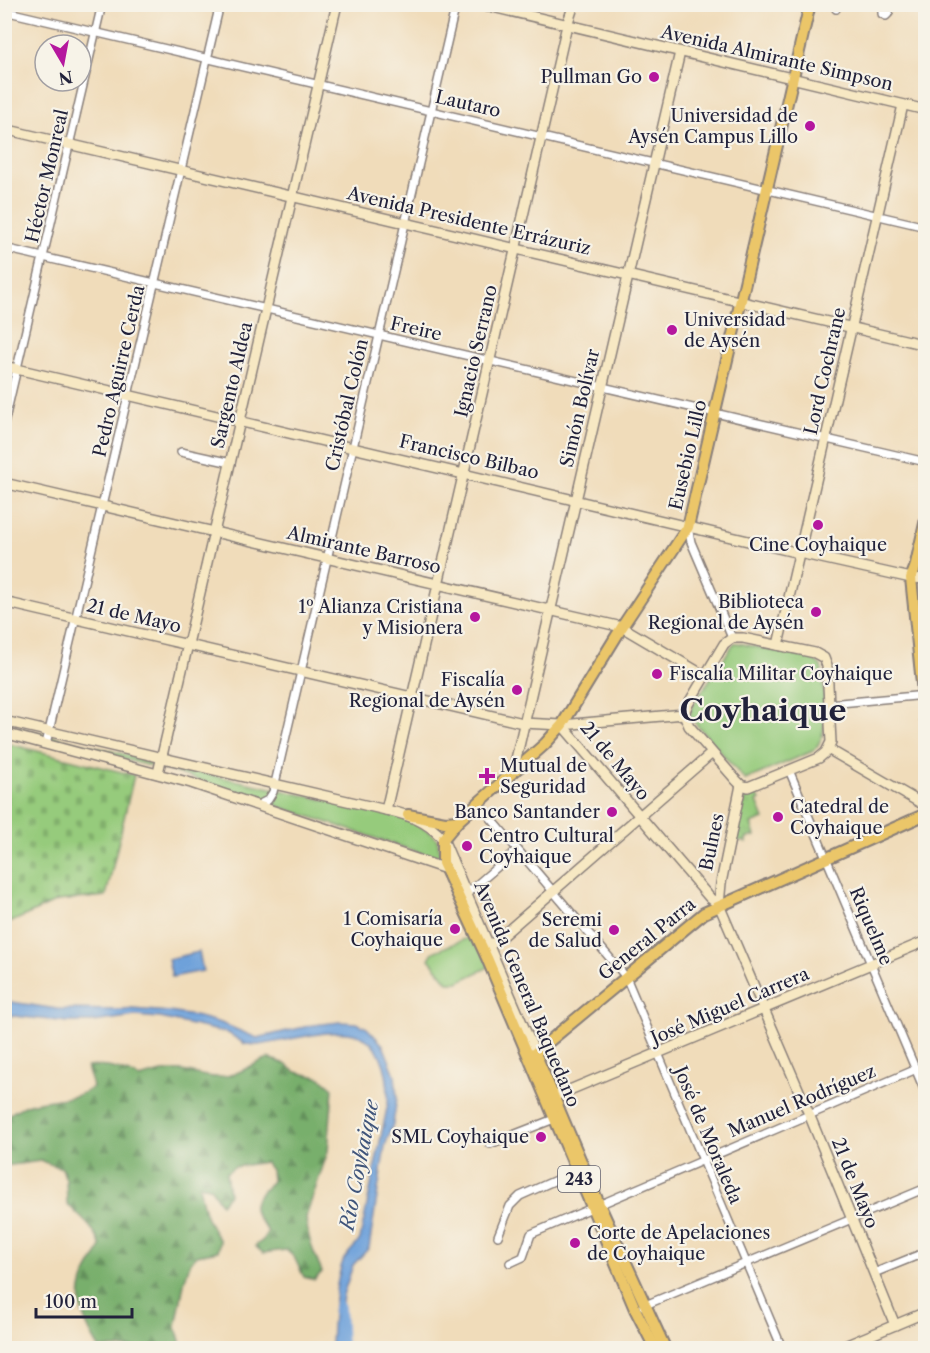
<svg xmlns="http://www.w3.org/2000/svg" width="930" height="1353" viewBox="0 0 930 1353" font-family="'Libre Caslon Text',serif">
<defs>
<pattern id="grass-tufts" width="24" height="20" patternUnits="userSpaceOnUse" patternTransform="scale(1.5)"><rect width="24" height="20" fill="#96cb7c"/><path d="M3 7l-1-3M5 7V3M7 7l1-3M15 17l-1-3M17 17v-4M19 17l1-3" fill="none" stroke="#81ae6c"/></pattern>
<pattern id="forest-firs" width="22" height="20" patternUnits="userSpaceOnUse" patternTransform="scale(1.5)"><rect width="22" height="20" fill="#78af6c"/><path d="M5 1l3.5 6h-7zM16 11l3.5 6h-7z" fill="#628e5a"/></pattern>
<pattern id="cemetery-stones" width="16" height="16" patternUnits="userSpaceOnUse" patternTransform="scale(1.5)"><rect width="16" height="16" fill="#96cb7c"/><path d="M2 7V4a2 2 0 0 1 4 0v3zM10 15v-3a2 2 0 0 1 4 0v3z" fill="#81ae6c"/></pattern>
</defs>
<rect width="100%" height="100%" fill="#f7f3e8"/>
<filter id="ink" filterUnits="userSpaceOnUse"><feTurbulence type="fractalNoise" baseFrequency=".0167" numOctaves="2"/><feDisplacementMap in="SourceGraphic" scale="12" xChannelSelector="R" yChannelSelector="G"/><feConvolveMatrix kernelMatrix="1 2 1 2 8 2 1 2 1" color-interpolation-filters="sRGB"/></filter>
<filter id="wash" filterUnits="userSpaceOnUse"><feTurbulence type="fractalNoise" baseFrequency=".008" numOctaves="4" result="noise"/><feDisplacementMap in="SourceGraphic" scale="24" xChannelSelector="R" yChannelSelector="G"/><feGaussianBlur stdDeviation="1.35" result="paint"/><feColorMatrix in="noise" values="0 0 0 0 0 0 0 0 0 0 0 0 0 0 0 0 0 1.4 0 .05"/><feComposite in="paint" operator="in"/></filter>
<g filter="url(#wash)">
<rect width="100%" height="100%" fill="#f0dcba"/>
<!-- grass -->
<polygon fill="url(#grass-tufts)" stroke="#5c765c" stroke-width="1.5" points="756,794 760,800 757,802 764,819 751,824 755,836 746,838 746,842 735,840 744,799"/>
<!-- forest -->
<path fill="url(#forest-firs)" stroke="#4d6854" stroke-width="1.5" d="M269,1058L285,1064L296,1072L321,1078L333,1088L328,1151L306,1217C307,1237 314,1254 322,1272L314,1280L304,1277L294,1257L286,1250L263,1253L255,1246L263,1240L268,1232C265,1226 260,1221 256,1215C248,1201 264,1191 272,1181L271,1170L265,1162L234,1167L226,1173L229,1194L221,1204L210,1187L199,1185C204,1213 205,1218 220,1241L218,1251L197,1255L190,1263L184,1283L176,1327L182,1348H99C88,1330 76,1307 82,1285C85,1271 96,1259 101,1246C92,1223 81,1220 67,1203L66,1180L62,1168L41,1161L5,1166V1117C13,1112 20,1107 29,1104C50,1098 75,1101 93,1087L87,1067C106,1064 123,1069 140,1078C152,1074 169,1070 182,1071C195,1073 207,1078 220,1077C239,1075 252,1064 269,1058Z"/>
<!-- cemetery -->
<polygon fill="url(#cemetery-stones)" stroke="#5c765c" stroke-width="1.5" points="5,743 134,775 106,896 57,901 5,925"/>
<!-- green -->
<g fill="#96cb7c" stroke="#5c765c" stroke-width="1.5">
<path d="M734,643H738L813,659L821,666L822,671C823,696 832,733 813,751L745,780L690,717L691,708Z"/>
<polygon points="4,724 171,766 407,818 430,832 437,839 442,860 171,771 5,730"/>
<polygon points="475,935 489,967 458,982 448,982 429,959 433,952"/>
</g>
<!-- water -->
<g fill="#6ea1da" stroke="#48628a" stroke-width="1.5">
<polygon points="199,952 203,971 172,977 168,959"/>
<path d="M5,1001L57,1009L123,1010L132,1009L170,1012L199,1017L221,1023L257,1038L313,1025L340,1022L357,1023L367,1028L383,1045L395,1075L397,1098L393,1124L385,1146L369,1248L353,1265L343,1295L339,1325L344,1348H332L331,1345C332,1321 335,1284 343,1261C346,1254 356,1247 360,1239L388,1103C390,1003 322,1036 258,1045L245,1044L228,1033L160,1018L135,1016L93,1022H68L5,1015Z"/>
</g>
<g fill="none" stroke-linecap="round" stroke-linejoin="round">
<!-- river -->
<polyline stroke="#6ea1da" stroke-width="12" points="339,1308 341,1348"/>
</g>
</g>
<g filter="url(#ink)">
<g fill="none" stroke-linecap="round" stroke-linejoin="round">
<defs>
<g id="street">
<polyline points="882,4 882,14 886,16 889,13 890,4"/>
<polyline points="836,9 837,4"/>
<polyline points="4,11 926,227"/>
<polyline points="4,248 926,462"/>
<polyline points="4,424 102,4"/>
<polyline points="181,452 231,463"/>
<polyline points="688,527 691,542 732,638"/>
<polyline points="829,704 926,695"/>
<polyline points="46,744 220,4"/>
<polyline points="789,770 926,1094"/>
<polyline points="478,803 626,977 782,1348"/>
<polyline points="258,805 268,800 273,792 456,4"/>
<polyline points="466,894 517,850"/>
<polyline points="490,1144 554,1119"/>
<polyline points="498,1236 510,1206 520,1196 576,1171"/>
<polyline points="510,1263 523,1257 531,1234 926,1065"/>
<polyline points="874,1273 926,1252"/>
<polyline points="643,1306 926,1188"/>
</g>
<g id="secondary">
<polyline points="480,4 926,110"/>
<polyline points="4,129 926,345"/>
<polyline points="4,366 799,553 911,578 926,579"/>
<polyline points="4,483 622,627 705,676"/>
<polyline points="4,602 523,723 562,725 684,714"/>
<polygon points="732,638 743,638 815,653 824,658 827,666 831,742 826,752 819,758 748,787 741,785 736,780 689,726 684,714 687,706 724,644"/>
<polyline points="778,645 903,105"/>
<path d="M4,721L386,810C409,815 427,821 443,839L535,1053"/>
<polyline points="562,725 710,898 719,905 809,1114 895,1325"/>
<polyline points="4,733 191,783 446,869"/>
<polyline points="828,749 926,806"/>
<polyline points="513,772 680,52"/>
<polyline points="158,773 337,4"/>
<polyline points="386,810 567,25 574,4"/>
<polyline points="719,905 721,883 741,785"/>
<polyline points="484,948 495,942 712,753"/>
<polyline points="548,1099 926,941"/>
<polyline points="840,1348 926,1312"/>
</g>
<g id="primary">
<polyline points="926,519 915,568 911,578 926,722"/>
<polyline points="408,815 445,822 458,821"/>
<polyline points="535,1053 704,913 926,814"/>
<polyline points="535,1053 599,1204 665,1348"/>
<polyline points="655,1348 635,1309 487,958 443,863 443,839 458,821 545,744 562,725 622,627 688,527 810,4"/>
</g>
</defs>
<!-- street casing -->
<use href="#street" stroke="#897f7a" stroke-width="10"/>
<!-- secondary casing -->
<use href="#secondary" stroke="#897f7a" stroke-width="12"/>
<!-- primary casing -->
<use href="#primary" stroke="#897f7a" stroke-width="14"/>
<!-- street -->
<use href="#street" stroke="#fff" stroke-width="7"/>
<!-- secondary -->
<use href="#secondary" stroke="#f7e8c3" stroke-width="9"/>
<!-- primary -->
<use href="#primary" stroke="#ebc669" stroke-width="10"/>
</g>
</g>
<!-- markers -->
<g fill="#b5179e" stroke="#f7f3e8" stroke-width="2">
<circle cx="654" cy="77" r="6"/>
<circle cx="810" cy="126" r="6"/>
<circle cx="672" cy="330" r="6"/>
<circle cx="818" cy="525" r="6"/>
<circle cx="816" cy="612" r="6"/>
<circle cx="475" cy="617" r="6"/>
<circle cx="657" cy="674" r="6"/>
<circle cx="517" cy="690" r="6"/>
<path d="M484 767h6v6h6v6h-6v6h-6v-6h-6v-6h6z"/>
<circle cx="612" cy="812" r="6"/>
<circle cx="778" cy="817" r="6"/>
<circle cx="467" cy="846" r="6"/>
<circle cx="455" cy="929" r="6"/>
<circle cx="614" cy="930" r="6"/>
<circle cx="541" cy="1137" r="6"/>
<circle cx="575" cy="1243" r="6"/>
</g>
<g text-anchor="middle" stroke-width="4.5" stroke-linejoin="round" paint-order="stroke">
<!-- shield labels -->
<rect fill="#f7f3e8" stroke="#62616f" stroke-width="1.5" x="558" y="1166" width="42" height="26" rx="4.5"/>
<g font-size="16" font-weight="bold" fill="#22223b">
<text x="579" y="1185">243</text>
</g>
<!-- street labels -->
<g font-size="18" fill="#22223b" stroke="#f7f3e8">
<text transform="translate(777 58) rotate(13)" y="6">Avenida Almirante Simpson</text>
<text transform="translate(468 104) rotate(13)" y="6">Lautaro</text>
<text transform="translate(47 176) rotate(-77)" y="6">Héctor Monreal</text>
<text transform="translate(469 221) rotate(13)" y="6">Avenida Presidente Errázuriz</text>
<text transform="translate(416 329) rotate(13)" y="6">Freire</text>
<text transform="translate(476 351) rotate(-77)" y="6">Ignacio Serrano</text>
<text transform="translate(119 371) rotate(-77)" y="6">Pedro Aguirre Cerda</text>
<text transform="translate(825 371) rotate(-77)" y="6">Lord Cochrane</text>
<text transform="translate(232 385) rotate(-77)" y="6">Sargento Aldea</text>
<text transform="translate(347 405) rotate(-77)" y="6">Cristóbal Colón</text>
<text transform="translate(580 408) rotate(-77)" y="6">Simón Bolívar</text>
<text transform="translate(688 455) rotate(-77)" y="6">Eusebio Lillo</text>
<text transform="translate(469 457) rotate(13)" y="6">Francisco Bilbao</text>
<text transform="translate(364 550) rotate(13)" y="6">Almirante Barroso</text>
<text transform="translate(134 616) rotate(13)" y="6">21 de Mayo</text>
<text transform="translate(615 761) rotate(50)" y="6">21 de Mayo</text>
<text transform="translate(712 842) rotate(-78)" y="6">Bulnes</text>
<text transform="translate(871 926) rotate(67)" y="6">Riquelme</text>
<text transform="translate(647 939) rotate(-39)" y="6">General Parra</text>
<text transform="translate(527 994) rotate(67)" y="6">Avenida General Baquedano</text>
<text transform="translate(730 1006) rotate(-23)" y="6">José Miguel Carrera</text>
<text transform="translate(802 1101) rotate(-23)" y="6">Manuel Rodríguez</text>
<text transform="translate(708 1135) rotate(67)" y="6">José de Moraleda</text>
<text transform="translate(855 1183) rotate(68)" y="6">21 de Mayo</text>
</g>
<!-- poi labels -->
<g font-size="18" fill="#22223b" stroke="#f7f3e8" text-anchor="end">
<text x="642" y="83">Pullman Go</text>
<text x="798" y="122">Universidad de<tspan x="798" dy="21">Aysén Campus Lillo</tspan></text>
<text x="684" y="326" text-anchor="start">Universidad<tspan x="684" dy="21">de Aysén</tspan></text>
<text x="818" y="551" text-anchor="middle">Cine Coyhaique</text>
<text x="804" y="608">Biblioteca<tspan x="804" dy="21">Regional de Aysén</tspan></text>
<text x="463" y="613">1º Alianza Cristiana<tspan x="463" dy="21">y Misionera</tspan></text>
<text x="669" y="680" text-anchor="start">Fiscalía Militar Coyhaique</text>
<text x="505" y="686">Fiscalía<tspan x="505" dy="21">Regional de Aysén</tspan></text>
<text x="500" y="772" text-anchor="start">Mutual de<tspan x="500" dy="21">Seguridad</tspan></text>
<text x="790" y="813" text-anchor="start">Catedral de<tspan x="790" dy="21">Coyhaique</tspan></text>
<text x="600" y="818">Banco Santander</text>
<text x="479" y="842" text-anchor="start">Centro Cultural<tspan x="479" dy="21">Coyhaique</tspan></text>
<text x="443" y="925">1 Comisaría<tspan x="443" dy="21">Coyhaique</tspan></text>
<text x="602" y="926">Seremi<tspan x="602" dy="21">de Salud</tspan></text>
<text x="529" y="1143">SML Coyhaique</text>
<text x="587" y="1239" text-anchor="start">Corte de Apelaciones<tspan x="587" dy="21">de Coyhaique</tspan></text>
</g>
<!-- water labels -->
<g font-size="20" font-style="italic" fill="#40557b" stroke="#f7f3e8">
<text transform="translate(359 1165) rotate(-79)" y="7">Río Coyhaique</text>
</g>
<!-- town labels -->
<g font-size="30" font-weight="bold" fill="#22223b" stroke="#f7f3e8">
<text x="763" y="721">Coyhaique</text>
</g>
</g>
<!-- margin -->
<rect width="930" height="1353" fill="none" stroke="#f7f3e8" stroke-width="24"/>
<!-- north arrow -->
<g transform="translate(63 63) rotate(170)"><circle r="28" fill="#f7f3e8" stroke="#a29fa3" stroke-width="1.5"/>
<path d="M0-4.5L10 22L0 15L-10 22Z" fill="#b5179e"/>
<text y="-9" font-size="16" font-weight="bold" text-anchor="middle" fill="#22223b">N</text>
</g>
<!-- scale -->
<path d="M36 1308v9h96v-9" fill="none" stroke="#22223b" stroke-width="3"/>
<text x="45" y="1308" font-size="18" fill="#22223b" stroke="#f7f3e8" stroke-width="4.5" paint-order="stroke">100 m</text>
</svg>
